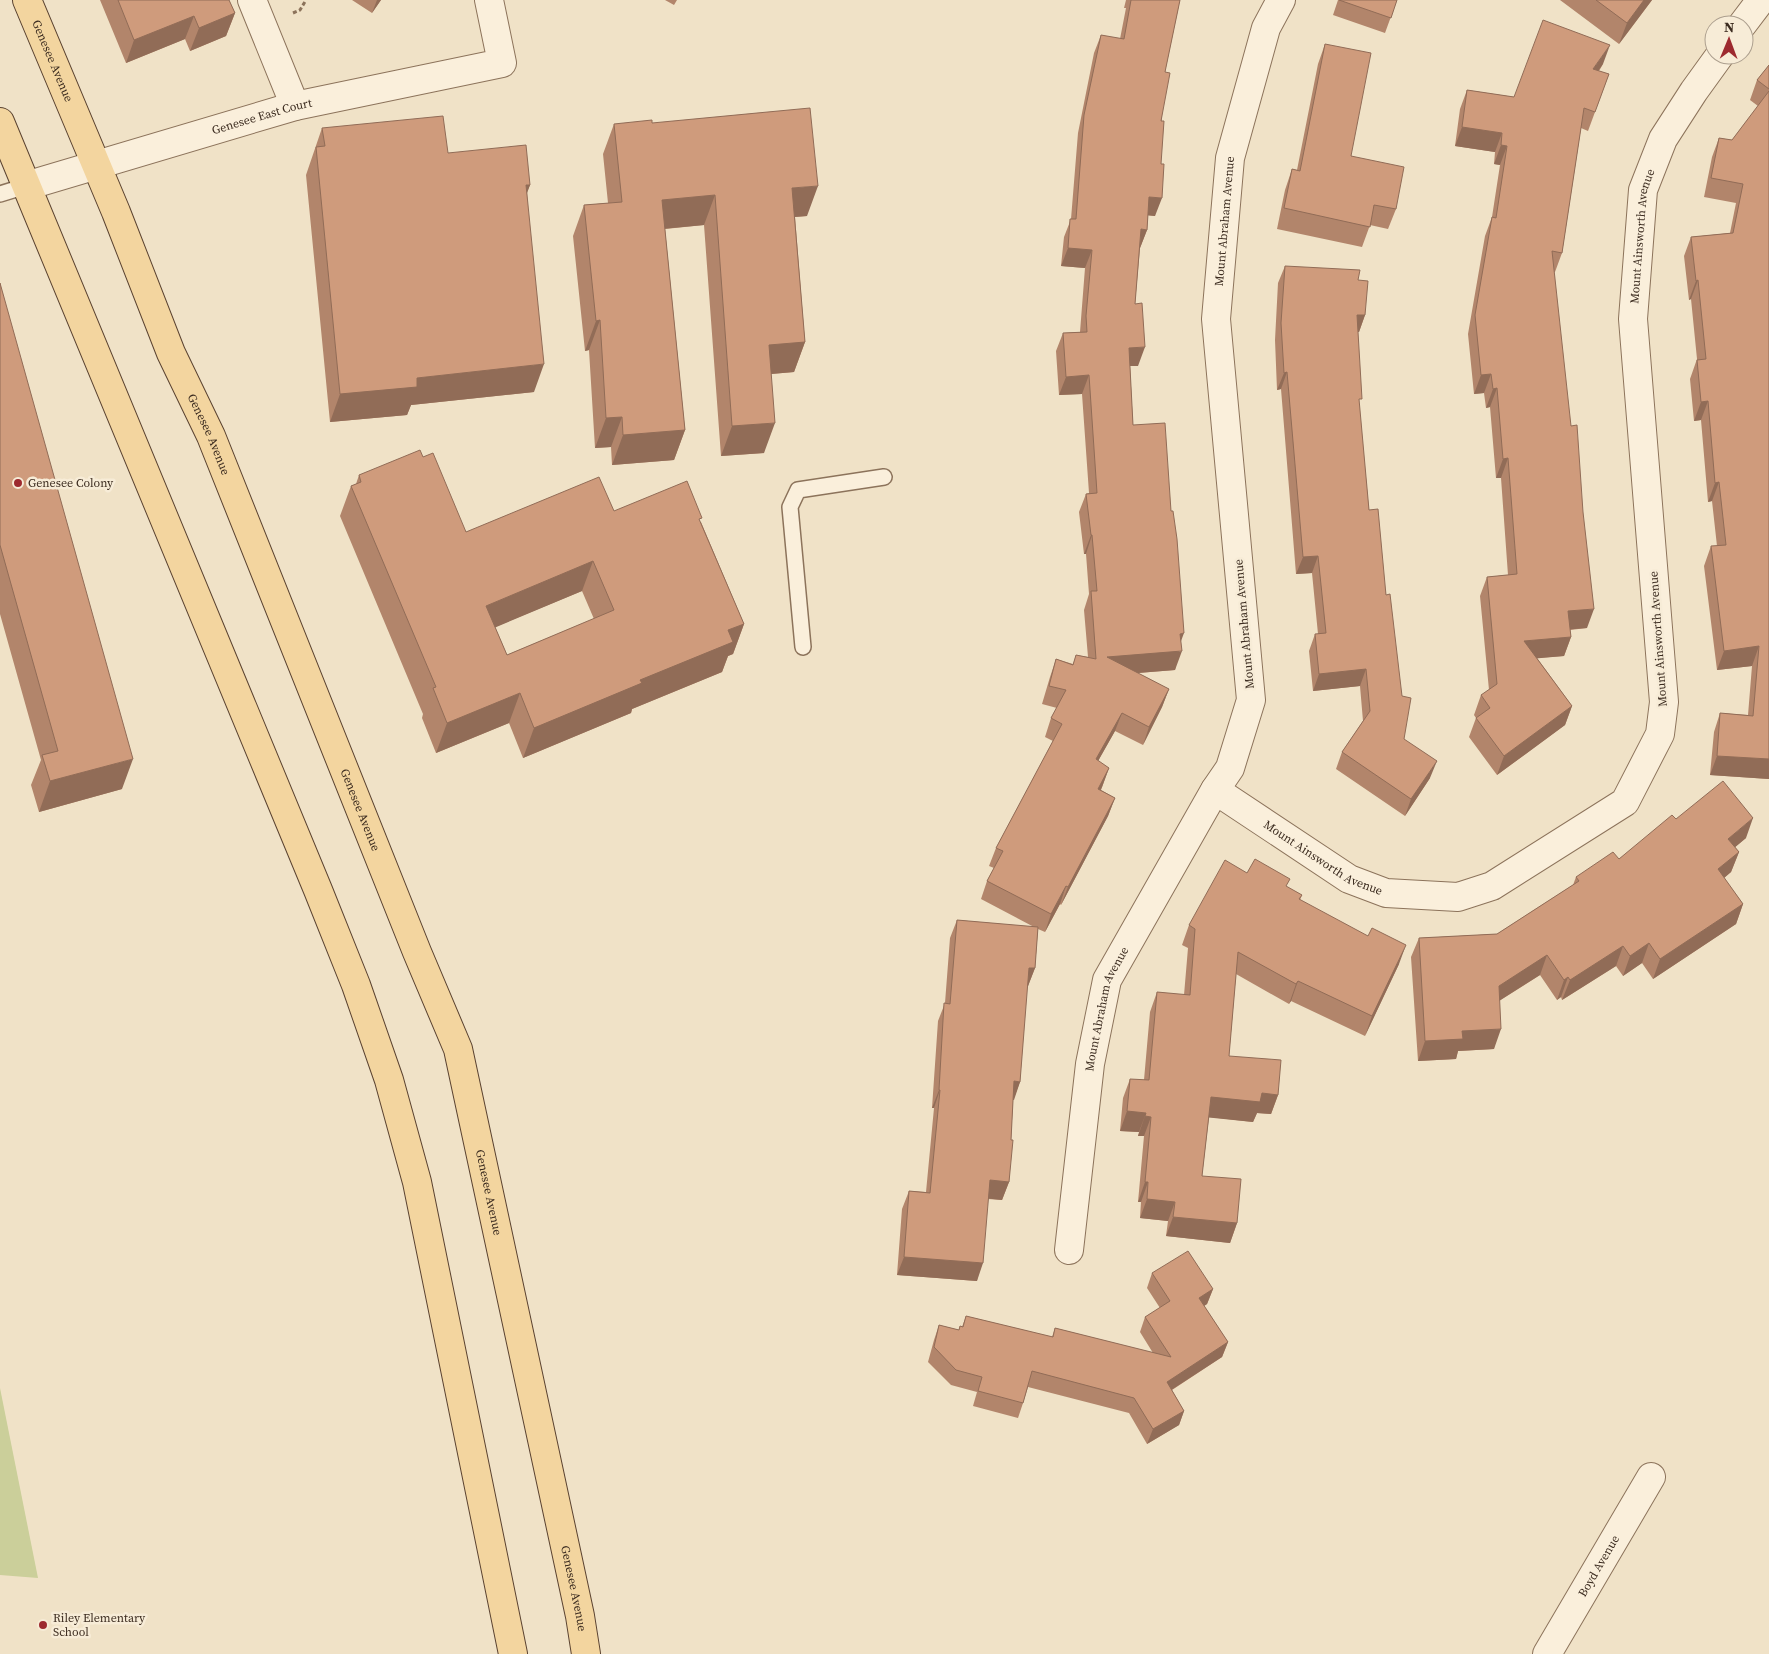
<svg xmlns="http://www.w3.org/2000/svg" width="1769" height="1654" font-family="'Source Serif 4',serif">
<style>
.green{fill:#cbcf9a}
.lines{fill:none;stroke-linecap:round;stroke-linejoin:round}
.service-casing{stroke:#8c735b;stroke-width:18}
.minor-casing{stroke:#8c735b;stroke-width:30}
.primary-casing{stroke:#5a4230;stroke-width:30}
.path{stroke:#8c735b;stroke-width:3;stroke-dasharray:4 2.5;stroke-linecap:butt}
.service{stroke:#faefdb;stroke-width:15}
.minor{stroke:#faefdb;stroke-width:28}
.primary{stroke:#f3d59f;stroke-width:28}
.wall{fill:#b2856b;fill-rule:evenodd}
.shaded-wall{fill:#916c57}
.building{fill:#cf9b7c;stroke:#916c57;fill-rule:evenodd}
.poi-dot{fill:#9d2a2f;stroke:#f7ecd7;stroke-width:2}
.labels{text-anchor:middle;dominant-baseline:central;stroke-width:5;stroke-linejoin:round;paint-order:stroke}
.street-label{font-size:12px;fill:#3c2c20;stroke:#f7ecd7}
.poi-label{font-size:12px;fill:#3c2c20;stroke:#f7ecd7;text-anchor:start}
</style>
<rect width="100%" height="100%" fill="#f0e2c7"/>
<path class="green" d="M0,1388L38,1578L0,1575Z"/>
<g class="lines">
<g class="service-casing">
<path id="service" d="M0,194L26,186
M803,647L790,507L798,490L884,477"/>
</g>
<g class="minor-casing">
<g id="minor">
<path d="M252,0L295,106"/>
<path d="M1742,25L1761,0"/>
<path id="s1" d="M26,186L295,106L502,63L489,0"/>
<path id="s2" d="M1215,790L1349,879L1386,893L1458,897L1492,886L1625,802L1660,734L1664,702L1633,319L1643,190L1663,139L1694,91L1720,55"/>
<path id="s3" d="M1069,1250L1090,1064L1107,980L1215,790L1230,768L1251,700L1216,319L1230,158L1266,28L1281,0"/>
<path id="s4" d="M1547,1654L1651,1477"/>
</g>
</g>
<g class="primary-casing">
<g id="primary">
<path id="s5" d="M27,0L116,212L171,353L211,436L417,952L458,1049L580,1616L586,1654"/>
<path d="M0,122L318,890L356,985L389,1080L417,1182L513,1654"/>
</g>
</g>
<path class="path" d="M293,13L300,10L306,0"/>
<use href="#service" class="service"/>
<use href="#minor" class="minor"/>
<use href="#primary" class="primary"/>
</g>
<path class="wall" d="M100,0H229L235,13L226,36L190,51L185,39L126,63Z
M352,0H381L372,13Z
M665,0H677L674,5Z
M1126,0H1180L1165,72L1155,216L1148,215L1147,230L1140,248L1135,304L1138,366H1130L1133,425L1171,511L1181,642L1175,670L1137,673L1169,689L1162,707L1143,745L1115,731L1098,761L1109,768L1101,790L1115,798L1108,816L1061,905L1060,904L1045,932L1038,929L1035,968L1028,986H1027L1020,1082L1013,1100L1009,1182L1002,1200L988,1199L977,1281L897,1275L902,1209L909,1191L926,1192L934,1108H932L938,1021L945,1003L950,938L957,920L1034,927L981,899L987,881L994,868L989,866L996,848L1053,741L1045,737L1051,718L1057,708L1042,704L1050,677L1056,659L1073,664L1076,655L1088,657L1084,610L1089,594L1086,554H1084L1079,512L1086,494L1089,493L1082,394L1059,395L1056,351L1063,333L1080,332L1085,268L1061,266L1064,237L1071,219L1078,133L1094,53L1101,35L1120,39L1126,8H1124Z
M1338,0H1397L1385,33L1333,15Z
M1560,0H1652L1619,44Z
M1325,44L1351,156L1396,209L1388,229L1370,225L1362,247L1277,229L1285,190L1292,169L1297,170L1318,64Z
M1603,64L1599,71L1609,74L1588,131L1581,128L1562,253L1555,272H1554L1587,628L1570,630L1571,637L1564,656L1537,658L1572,706L1565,725L1497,775L1469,737L1476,718L1474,715L1481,695L1489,690L1480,596L1487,577L1508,575L1501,478H1496L1490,407L1486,408L1484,393L1474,394L1468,334L1485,236L1492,217L1500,165L1494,164L1495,152L1455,146L1460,109L1467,90L1514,97Z
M1769,65V779L1710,775L1714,732L1720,713L1748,715L1752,666L1717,670L1704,566L1711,546H1717L1712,501L1708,502L1701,420L1694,421L1690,379L1697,359L1691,299L1689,300L1684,256L1691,237L1730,233L1736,203L1704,197L1712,157L1719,138L1732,140L1758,106L1750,100L1757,80Z
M652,123L807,216L795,217L805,342L794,372L771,374L764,453L721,456L704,225L665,229L685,430L674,460L612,465L611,447L595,448L589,350L585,351L573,236L584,205L608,203L603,154L614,124Z
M322,128L448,153L530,185L527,192L534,392L411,405L407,415L330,422L306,175Z
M1285,266L1358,280L1365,315L1359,332H1358L1359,404L1369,510L1386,595L1404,739L1430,778L1405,816L1336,769L1342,752L1363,721L1360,686L1313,691L1309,651L1315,634H1318L1312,573L1296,574L1281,389L1277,390L1275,340L1278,283Z
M0,283L122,789L39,812L31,785L41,760L0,614Z
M423,457L466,532L614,511L701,522L744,624L733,654L728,656L722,672L632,709L631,713L523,758L509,723L436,753L422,718L423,714L340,516L351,486L356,484L359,475ZM582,591L594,619L507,655L495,627Z
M1676,819L1746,838L1735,847L1739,852L1731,872L1724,878L1743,904L1736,924L1653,979L1642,963L1623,976L1616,966L1562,1000L1561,997L1557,1000L1540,975L1499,1001L1494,1049L1458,1051L1456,1059L1418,1061L1411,957L1419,938L1497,934L1573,885L1576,877L1619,859Z
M1247,873L1287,887L1302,895L1300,900L1399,964L1365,1036L1291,1001L1289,1004L1236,974L1229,1056L1278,1095L1271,1114L1257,1113L1253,1122L1209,1117L1202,1176L1237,1223L1230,1243L1166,1236L1168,1221L1140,1218L1141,1202H1138L1144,1136H1138L1139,1132L1120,1131L1123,1098L1130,1079L1144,1080L1150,1012L1157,992L1184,995L1188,948L1182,945L1189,925Z
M1152,1273L1213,1289L1207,1304L1204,1306L1228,1342L1222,1357L1172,1390L1184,1411L1179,1425L1147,1444L1129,1413L1028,1387L1023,1403L1018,1418L973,1406L977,1392L951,1385L928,1362L934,1340L939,1325L959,1330L960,1326L962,1327L966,1316L1052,1337L1055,1328L1153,1353L1140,1332L1145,1317L1160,1308L1147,1288Z"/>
<path class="shaded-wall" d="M377,0H381L372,13Z
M1644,0H1652L1619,44L1627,23Z
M235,13L226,36L190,51L199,28Z
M194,16L185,39L126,63L134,40Z
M1610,45L1603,64L1586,88L1593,69Z
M1462,127L1502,133L1495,152L1455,146Z
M1501,145L1507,146L1500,165L1494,164Z
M526,185H530L520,212Z
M818,186L807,216L781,218L792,188Z
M715,195L704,225L651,230L662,200Z
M1149,197L1162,198L1155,216L1143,215Z
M1141,229L1147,230L1140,248Z
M1068,248L1092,250L1085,268L1061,266Z
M1698,280L1691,299L1689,300L1696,281Z
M1357,315H1365L1359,332H1351Z
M600,320L589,350L585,351L596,321Z
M805,342L794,372L758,375L769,345Z
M1145,347L1138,366H1122L1129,348Z
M544,364L534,392L411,405L407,415L330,422L340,394L417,378Z
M1287,372L1281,389L1277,390L1284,373Z
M1491,374L1484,393L1474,394L1481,375Z
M1089,375L1082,394L1059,395L1066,377Z
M1497,388L1490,407L1486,408L1493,389Z
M1708,401L1701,420L1694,421L1701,402Z
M622,417L611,447L595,448L606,418Z
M775,423L764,453L721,456L732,426Z
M685,430L674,460L612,465L623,435Z
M1508,458L1501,478H1496L1503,459Z
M1719,482L1712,501L1708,502L1715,483Z
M1091,535H1092L1086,554H1084Z
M1318,556L1312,573L1296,574L1303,557Z
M593,561L582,591L475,636L486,606Z
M1594,609L1587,628L1562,630L1568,611Z
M744,624L733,654L728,656L722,672L632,709L631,713L523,758L534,728L728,630Z
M1184,633L1177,652L1182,651L1175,670L1101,676L1107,657L1180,634Z
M1571,637L1564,656L1517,660L1524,641Z
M1759,646L1752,666L1717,670L1724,651Z
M1366,669L1360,686L1313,691L1319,674Z
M1169,689L1162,707L1143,745L1149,727Z
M520,693L509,723L436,753L447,723Z
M1572,706L1565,725L1497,775L1504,756Z
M1122,713L1115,731L1089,777L1096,759Z
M1717,756L1769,759V779L1710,775Z
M133,759L122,789L39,812L50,781Z
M1437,761L1430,778L1405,816L1411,799Z
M1109,768L1102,787L1092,807L1098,789Z
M1115,798L1108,816L1061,905L1068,887Z
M1753,818L1746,838L1721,859L1728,839Z
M1739,852L1731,872L1711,889L1718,869Z
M1066,886L1060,904L1045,932L1051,914Z
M1743,904L1736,924L1653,979L1660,959Z
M1649,943L1642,963L1623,976L1630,956Z
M1406,945L1399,964L1365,1036L1372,1016Z
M1623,946L1616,966L1562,1000L1570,980Z
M1547,955L1540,975L1491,1006L1499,986Z
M1029,968H1035L1028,986H1022Z
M1568,977L1561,997L1557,1000L1564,980Z
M1298,981L1291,1001L1289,1004L1296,984Z
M1501,1029L1494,1049L1458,1051L1456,1059L1418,1061L1425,1041L1462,1031Z
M1014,1081L1020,1082L1014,1100L1008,1099Z
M939,1090H940L934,1108H932Z
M1262,1093L1278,1095L1271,1114L1257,1113L1253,1122L1204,1117L1211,1097Z
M1127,1111L1146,1113L1139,1132L1120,1131Z
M1145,1116L1151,1117L1144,1136H1138Z
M990,1180L1009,1182L1002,1200L983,1198Z
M1145,1182H1148L1141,1202H1138Z
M1147,1199L1175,1202L1168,1221L1140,1218Z
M1173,1217L1237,1223L1230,1243L1166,1236Z
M904,1257L983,1263L977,1281L897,1275Z
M1213,1289L1207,1304L1193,1313L1199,1298Z
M1228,1342L1222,1357L1162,1396L1167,1382Z
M1184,1411L1179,1425L1147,1444L1153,1429Z"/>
<path class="building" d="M118,0H229L235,13L199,28L194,16L134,40Z
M1131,0H1180L1165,72L1170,73L1161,121H1164L1161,164H1164L1162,198L1149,197L1147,230L1141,229L1135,304L1142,303L1145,347L1129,348L1133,425L1165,423L1171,511H1173L1177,539L1184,633L1180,634L1182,651L1107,657L1169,689L1149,727L1122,713L1096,759L1109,768L1098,789L1115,798L1068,887L1066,886L1051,914L987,881L1003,851L996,848L1062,724L1051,718L1066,690L1049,686L1056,659L1073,665L1076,655L1096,659L1091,591H1097L1092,535H1091L1086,494L1097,493L1089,375L1066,377L1063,333L1087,332L1086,316L1092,250L1068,248L1070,219H1076L1084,115L1101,35L1124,39Z
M1339,0H1397L1391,18Z
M1596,0H1644L1627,23Z
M1543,20L1610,45L1593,69L1609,74L1595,112L1584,108L1562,253L1552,251L1571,426L1577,425L1583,512L1594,609L1568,611L1571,637L1524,641L1572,706L1504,756L1476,718L1490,708L1481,695L1497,684L1487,577L1517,574L1508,458L1503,459L1497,388L1493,389L1491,374L1481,375L1475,315L1492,217L1496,218L1507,146L1501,145L1502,133L1462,127L1467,90L1514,97Z
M1325,44L1371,53L1351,156L1404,167L1396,209L1374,205L1370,227L1284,208L1292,169L1300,171Z
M1769,65V89L1757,80Z
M1769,91V759L1717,756L1720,713L1753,716L1759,646L1724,651L1711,546L1726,545L1719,482L1715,483L1708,401L1701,402L1697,360L1706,359L1698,280L1696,281L1691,237L1733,233L1743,184L1711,178L1719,138L1732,140Z
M810,108L818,186L792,188L805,342L769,345L775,423L732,426L715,195L662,200L685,430L623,435L622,417L606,418L600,320L596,321L584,205L622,202L614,124L652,120V123Z
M443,116L448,153L526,145L530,185H526L544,364L417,378V387L340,394L316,147L325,146L322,128Z
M1285,266L1360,270L1358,280L1368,281L1365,315H1357L1362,399H1359L1369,510L1378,509L1386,595L1390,594L1402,696L1411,698L1404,739L1437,761L1411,799L1342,752L1370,711L1366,669L1319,674L1315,634L1326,633L1318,556L1303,557L1287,372L1284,373L1281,323Z
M0,283L133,759L50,781L42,755L58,751L0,545Z
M420,450L423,457L433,453L466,532L599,477L614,511L687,481L702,518L699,519L744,624L728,630L733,642L640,680L642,683L534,728L520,693L447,723L433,688L436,687L351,486L361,482L359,475ZM593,561L614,610L507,655L486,606Z
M1723,781L1753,818L1728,839L1739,852L1718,869L1743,904L1660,959L1649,943L1630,956L1623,946L1570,980L1568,977L1564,980L1547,955L1499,986L1501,1029L1462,1031L1463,1039L1425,1041L1419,938L1497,934L1579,881L1576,877L1613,852L1619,859L1672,815L1676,819Z
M1255,859L1290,879L1286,886L1302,895L1299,899L1368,936L1372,928L1406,945L1372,1016L1298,981L1296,984L1238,952L1229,1056L1281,1060L1278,1095L1262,1093L1260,1102L1211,1097L1202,1176L1241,1179L1237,1223L1173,1217L1175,1202L1147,1199L1148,1182H1145L1151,1117L1145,1116L1146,1113L1127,1111L1130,1079L1149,1080L1157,992L1190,995L1195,929L1189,925L1225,860L1247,873Z
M957,920L1038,927L1035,968H1029L1020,1082L1014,1081L1011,1140H1013L1009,1182L990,1180L983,1263L904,1257L909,1191L930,1193L940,1090H939L944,1003L950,1004Z
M1188,1251L1213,1289L1199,1298L1228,1342L1167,1382L1184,1411L1153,1429L1134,1398L1032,1371L1023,1403L978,1391L982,1377L956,1370L934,1347L939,1325L959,1330L960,1326L963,1327L966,1316L1053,1337L1055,1328L1171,1357L1145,1317L1170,1301L1152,1273Z"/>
<g class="poi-dot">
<circle cx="18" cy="483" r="5"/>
<circle cx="43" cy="1625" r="5"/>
</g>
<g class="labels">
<g class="street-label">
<text stroke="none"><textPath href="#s5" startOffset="66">Genesee Avenue</textPath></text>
<text stroke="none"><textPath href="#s1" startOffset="246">Genesee East Court</textPath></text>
<text stroke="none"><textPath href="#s3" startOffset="1070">Mount Abraham Avenue</textPath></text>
<text stroke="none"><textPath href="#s2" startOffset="1042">Mount Ainsworth Avenue</textPath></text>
<text stroke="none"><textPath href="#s5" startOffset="471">Genesee Avenue</textPath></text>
<text transform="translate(1244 624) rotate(-95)">Mount Abraham Avenue</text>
<text transform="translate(1658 639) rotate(-94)">Mount Ainsworth Avenue</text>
<text stroke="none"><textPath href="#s5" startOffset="876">Genesee Avenue</textPath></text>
<text stroke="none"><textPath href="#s2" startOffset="128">Mount Ainsworth Avenue</textPath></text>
<text stroke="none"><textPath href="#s3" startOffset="245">Mount Abraham Avenue</textPath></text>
<text stroke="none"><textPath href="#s5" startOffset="1281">Genesee Avenue</textPath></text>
<text stroke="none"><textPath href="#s4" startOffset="102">Boyd Avenue</textPath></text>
<text stroke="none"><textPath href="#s5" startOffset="1686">Genesee Avenue</textPath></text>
</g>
<g class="poi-label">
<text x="28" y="483">Genesee Colony</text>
<text x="53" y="1618">Riley Elementary<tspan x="53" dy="14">School</tspan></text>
</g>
</g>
<g transform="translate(1729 40) rotate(1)"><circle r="24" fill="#f7ecd7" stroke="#ac9f8e"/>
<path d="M0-4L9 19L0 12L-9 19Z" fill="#9d2a2f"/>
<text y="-8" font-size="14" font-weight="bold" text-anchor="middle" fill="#3c2c20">N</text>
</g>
</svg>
